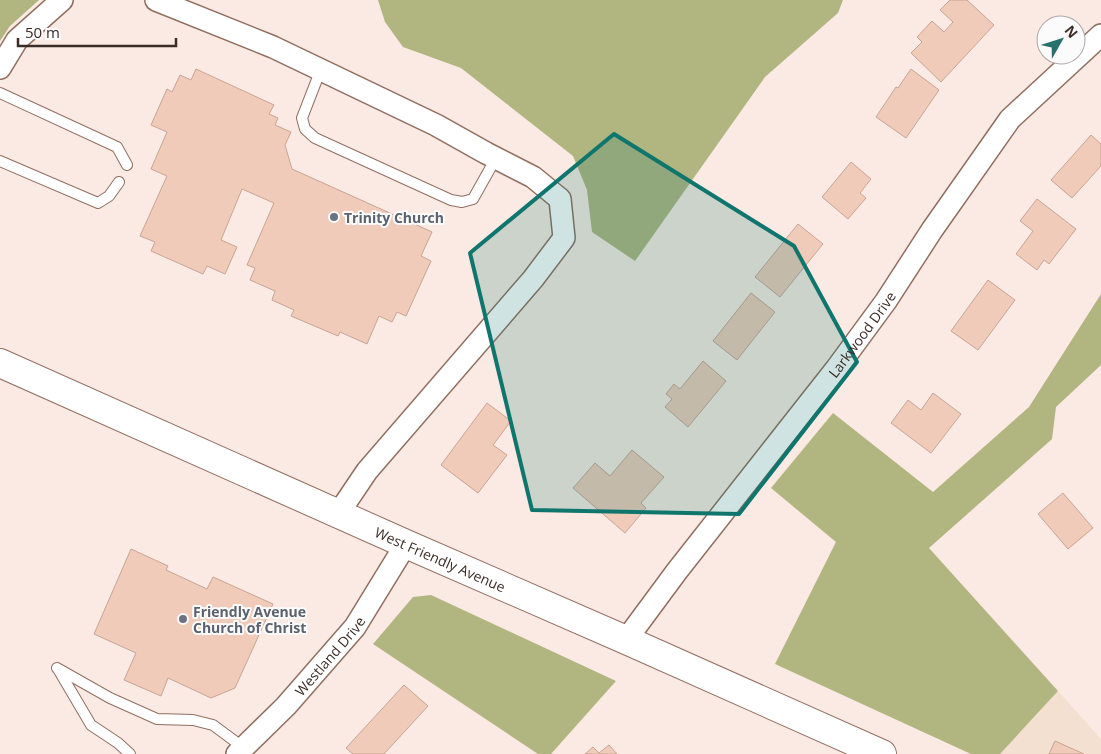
<svg xmlns="http://www.w3.org/2000/svg" width="1101" height="754" font-family="'Open Sans',sans-serif">
<style>
.commercial{fill:#f4e0d0}
.forest{fill:#b1b580}
.building{fill:#f0cbb9;stroke:#c8a493}
.lines{fill:none;stroke-linecap:round;stroke-linejoin:round}
.service-casing{stroke:#916f60;stroke-width:12}
.minor-casing{stroke:#916f60;stroke-width:24}
.secondary-casing{stroke:#916f60;stroke-width:30}
.service{stroke:#fff;stroke-width:10}
.minor{stroke:#fff;stroke-width:21}
.secondary{stroke:#fff;stroke-width:28}
.marked{fill:#0f766e;fill-opacity:0.2;stroke:#0f766e;stroke-width:4;stroke-linejoin:round}
.worship-dot{fill:#6b7280;stroke:#fbfbfb;stroke-width:2}
.labels{text-anchor:middle;dominant-baseline:central;stroke-width:4;stroke-linejoin:round;paint-order:stroke}
.worship-label{font-size:14px;font-weight:bold;fill:#5b616d;stroke:#fbfbfb;text-anchor:start}
.street-label{font-size:14px;fill:#3b2c26;stroke:#fbfbfb}
</style>
<rect width="100%" height="100%" fill="#faeae3"/>
<path class="commercial" d="M1058,691L1101,739V754H1000Z"/>
<path class="forest" d="M0,0H39L10,26L0,41Z
M378,0H843L838,13L765,77L635,261L592,232L587,190L573,156L461,68L403,47L385,22Z
M1101,294V365L1056,407L1052,439L929,548L1058,691L1000,754H971L775,664L836,542L771,488L833,413L933,492L1029,407Z
M431,595L616,681L551,754H538L373,644L413,597Z"/>
<path class="building" d="M950,0H967L994,25L941,82L911,53L922,42L917,37L932,21L944,32L953,22L940,10Z
M196,69L274,105L269,114L278,118L275,125L291,132L285,145L292,169L432,232L421,256L431,261L406,316L397,312L392,322L379,316L367,344L340,332L338,336L291,316L294,310L272,300L275,291L250,280L255,268L247,265L274,203L242,189L221,240L237,247L225,274L207,266L203,274L151,251L155,242L140,236L167,176L151,169L167,132L151,125L167,89L172,92L180,75L191,80Z
M911,69L939,90L906,138L876,117L896,87L898,88Z
M1091,135L1101,144V166L1072,198L1051,180Z
M851,162L871,179L860,193L866,198L848,219L822,197Z
M1037,199L1076,229L1049,264L1044,260L1037,270L1016,254L1033,231L1020,221Z
M798,224L823,244L780,297L755,277Z
M988,280L1015,300L978,350L951,331Z
M751,293L775,312L737,360L713,341Z
M703,361L726,381L688,427L665,407L672,399L666,394L674,384L680,389Z
M933,393L961,414L931,453L891,423L908,400L921,410Z
M487,403L511,421L493,445L507,455L478,493L441,465Z
M632,450L664,477L641,503L646,508L625,533L573,488L595,463L610,476Z
M1063,493L1093,528L1068,549L1038,514Z
M131,549L168,566L166,570L207,589L213,577L273,604L235,688L211,698L168,678L161,696L124,680L136,653L94,634Z
M404,685L428,706L384,754H353L346,748Z
M1055,741L1084,754H1049Z
M609,745L617,754H585L593,747L599,753Z"/>
<g class="lines">
<g class="service-casing">
<path id="service" d="M321,69L302,118L305,129L315,138L451,200L462,202L473,199L496,158
M0,93L117,147L127,165
M0,161L98,203L109,196L119,182
M57,668L110,698L157,719L193,720L213,725L244,748
M58,669L91,725L118,743L130,754"/>
</g>
<g class="minor-casing">
<g id="minor">
<path d="M156,0L273,47L436,125L486,153L533,177L560,199L564,238L533,279L367,471L338,514"/>
<path d="M0,68L17,40L62,0"/>
<path id="s1" d="M626,640L677,571L836,369L886,301L932,230L1010,119L1101,35"/>
<path id="s2" d="M237,754L286,706L355,627L406,544"/>
</g>
</g>
<g class="secondary-casing">
<g id="secondary">
<path id="s3" d="M0,363L406,544L626,640L882,754"/>
</g>
</g>
<use href="#service" class="service"/>
<use href="#minor" class="minor"/>
<use href="#secondary" class="secondary"/>
</g>
<path class="marked" d="M614,134L794,246L857,362L739,514L532,510L470,253Z"/>
<g class="worship-dot">
<circle cx="334" cy="217" r="5"/>
<circle cx="183" cy="619" r="5"/>
</g>
<g class="labels">
<g class="worship-label">
<text x="344" y="217">Trinity Church</text>
<text x="193" y="611">Friendly Avenue<tspan x="193" dy="16">Church of Christ</tspan></text>
</g>
<g class="street-label">
<text stroke="none"><textPath href="#s1" startOffset="386">Larkwood Drive</textPath></text>
<text stroke="none"><textPath href="#s3" startOffset="482">West Friendly Avenue</textPath></text>
<text stroke="none"><textPath href="#s2" startOffset="135">Westland Drive</textPath></text>
</g>
</g>
<g transform="translate(1061 40) rotate(51)"><circle r="24" fill="#fbfbfb" stroke="#aea8a6"/>
<path d="M0-4L9 19L0 12L-9 19Z" fill="#28726c"/>
<text y="-8" font-size="14" font-weight="bold" text-anchor="middle" fill="#3b2c26">N</text>
</g>
<path d="M18 38v8h158v-8" fill="none" stroke="#3b2c26" stroke-width="2.5"/>
<text x="25" y="38" font-size="15" fill="#3b2c26" stroke="#fbfbfb" stroke-width="4" paint-order="stroke">50 m</text>
</svg>
